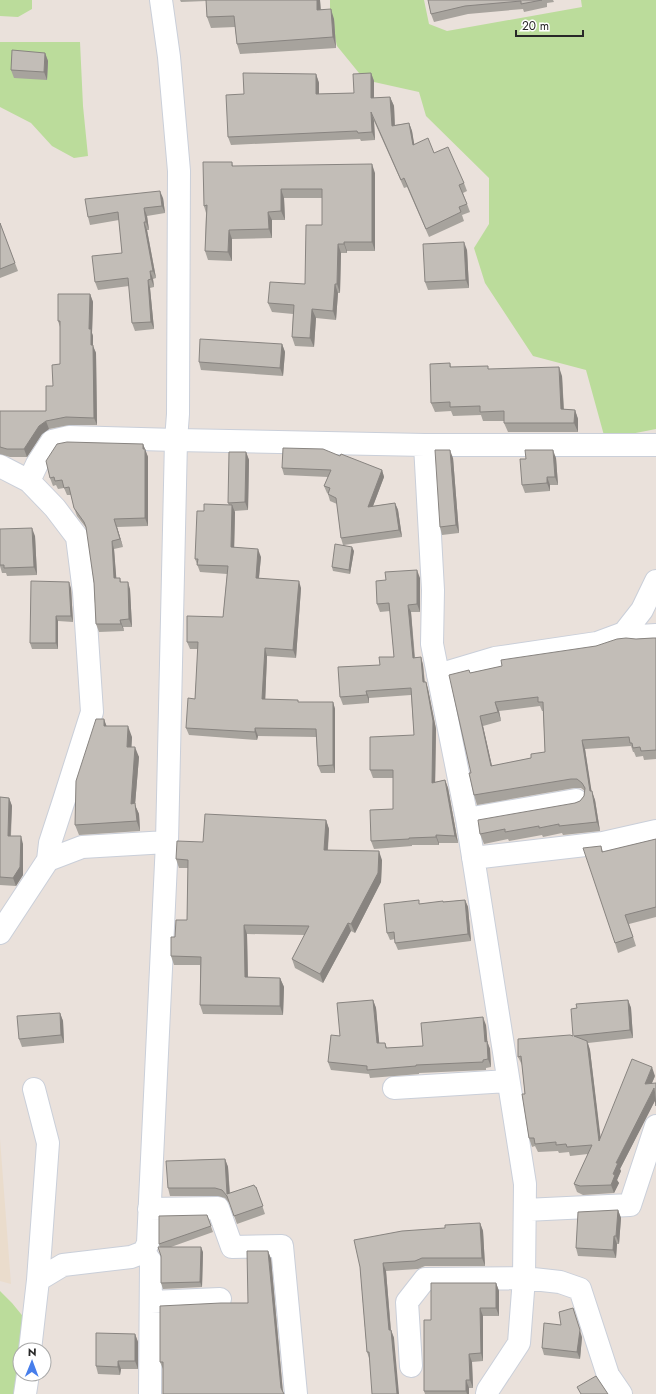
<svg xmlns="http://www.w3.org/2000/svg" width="656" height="1394" font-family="Jost,sans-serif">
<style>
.education{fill:#eadccc}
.green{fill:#bbdc9b}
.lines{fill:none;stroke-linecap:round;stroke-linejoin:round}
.minor-casing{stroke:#cacfd9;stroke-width:24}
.minor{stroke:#fff;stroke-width:22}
.wall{fill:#a7a39d;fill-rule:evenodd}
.shaded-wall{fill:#888480}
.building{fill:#c2bdb7;stroke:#888480;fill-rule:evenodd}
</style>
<rect width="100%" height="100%" fill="#eae1db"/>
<path class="education" d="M0,1139L11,1284L0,1281Z"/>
<path class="green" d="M0,0H32V9L18,17L0,16Z
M330,0H424L429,24L447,31L582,7L581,0H656V429L605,439L586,370L533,356L485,283L474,248L489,224V178L426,116L419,92L374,82L359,73L337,46L330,16Z
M0,42H80L83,106L88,156L74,158L52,146L31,123L0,107Z
M0,1291L12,1303L30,1325L20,1350V1374L17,1394H0Z"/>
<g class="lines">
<g class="minor-casing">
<path id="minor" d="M425,445L433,590L432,644L467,819L525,1184L524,1278L519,1343L488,1390L487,1394
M0,466L29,481L37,464L52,441L69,437L176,440L425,445H656
M29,481L55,508L77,537L84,592L92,712L64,800L50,843L48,860
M624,633L639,636L656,635
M438,675L495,658L597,643L624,633L642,610L656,581
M467,819L576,800
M473,858L603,843L656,831
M0,933L48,860L82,847L167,842
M394,1088L508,1081
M34,1089L48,1143L38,1280
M149,1209L218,1208L232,1247L282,1246L296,1394
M525,1210L630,1205L656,1126
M144,1252L151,1262L150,1394
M151,1302L220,1299
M30,1350L38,1280L63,1265L131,1257L144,1252L148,1243L167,842L176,440L178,414L179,171L169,57L161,0
M411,1366L407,1302L425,1279L524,1278L560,1282L580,1289L608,1375L621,1394
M25,1394L28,1374"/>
</g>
<use href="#minor" class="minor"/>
</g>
<path class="wall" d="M180,0H320L321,9L334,19L336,48L240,54L237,44L235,27L211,28L207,17L206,1L181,2Z
M428,0H553L554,2L547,3V7L524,12L523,9L468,14L434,22L431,14Z
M45,53L48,61L47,80L14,78L11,70Z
M371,73L374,81V98L390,97L394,106L395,125L409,123L412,131L414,145L434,153L464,183L467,191L463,193L470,212L462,215L464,221L429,237L407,187L404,188L374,121L375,140L361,141L360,139L231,145L228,137L244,94L316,74L319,83V94L354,93Z
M232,162L233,166L375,173V251H347V253H341L340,293H338L336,320L316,318L314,347L295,346L292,337L293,314L272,312L268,303L305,284L322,225V198H284L285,220H272V238L232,239V261L208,260L205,251L206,213L204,206Z
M163,198L165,213L147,216L149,230H147L156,278L153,279L154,287L150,288L154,329L135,331L132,323L129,286L98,290L95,282L122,253L119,220L90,225L88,217Z
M0,223L18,271L0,278Z
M467,250L469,288L428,290L425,282Z
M90,294L93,302L92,333L93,336V346L96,353L97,425H69L49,429L42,434L27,457H10L0,454V411H46L53,386L60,364V327L58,321Z
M282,344L285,352L283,376L201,370L199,362Z
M450,363L451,367L489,369L562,376L564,409L575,410L578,419V432H508L504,423V421H483L481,415L453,416L451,411L435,412L431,403Z
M143,444L148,457V526L117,527L123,547L114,549L116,578H120L121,582L130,589L132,627H123L124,631L99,632L96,624L94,583L87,529L77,516L74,508L71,495H67L64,488L58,489L56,485L53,486L50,478Z
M246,452L249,460L248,510L234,511L235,512L234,547L261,557L259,578L301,588L296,658L267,656L265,699L299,702H333L335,709V773H321L318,766L316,737L258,736L257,740L189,735L186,728L195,699L198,649H190L187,642L223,617L227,574L200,572L195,559L204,511L229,505L228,503Z
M340,456L382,470L384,477L373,506L395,503L398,510L402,537L344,545L354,551L350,574L333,571L332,567L343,545L341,538L337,504L330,501L328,494V493H327L324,486L328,477L284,475L282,468Z
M453,458L459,533L442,535L440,527Z
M556,458L558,485H550V491L525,493L522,485Z
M0,529L35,536L37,575L7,576L6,573H2L0,566Z
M420,578V612H411L415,657H421L423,665L425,682L428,689L436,729L435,782L445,780L448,788L458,843H439V845H412V846L374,849L371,841L393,809V778H373L370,770L414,735L411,695L369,698V703L343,705L340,697L380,665L394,657L390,611L380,612L377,604Z
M71,588L73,622L58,621V649H32L30,643Z
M653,638H656V759L644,760L643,756L636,757L634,752H633L631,746L585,749L591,791L595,800L600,831L563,835L562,833L543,837L542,835L509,841L508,839L484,844L480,834L575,803L580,801L584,796L585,791L581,788H574L477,805L474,795L471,773L470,673L596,646L636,639ZM540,706L542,711H543L545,752L531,758L492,766L483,726L501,721L499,711Z
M104,719L106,726L132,737L131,747L139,757L135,805L139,814L140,831L79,835L75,825Z
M0,797L9,798L12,806L11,836L23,844V875L16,886L0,885Z
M326,820L329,829L328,850L382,860L381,882L355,933L351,931L323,983L295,968L292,959L305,935L247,934L248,977L280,978L284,987L283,1015L203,1014L200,1005V965H174L171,956L175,937L187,920L188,868H179L176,859L203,842Z
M656,839V917L629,924L636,946L618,953L615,943L601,846L603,852Z
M465,900L468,907L471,941L398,950L395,943V939L390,940L387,933L420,904Z
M373,1000L376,1008L379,1043H385L387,1048L423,1046L486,1025L487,1041L490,1049L491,1067L486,1068V1070L419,1073V1074L370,1078L369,1074L331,1070L328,1062L340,1036Z
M628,1000L631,1008L633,1038L588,1043L590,1050L600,1137L655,1076L652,1083L655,1100L620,1169L621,1171L617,1180L619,1183L614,1193L583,1195L577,1192L574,1184L588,1154L570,1156L569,1152L559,1153L558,1151L538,1152L535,1146L532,1147L529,1138L522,1065L518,1057L573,1036Z
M60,1013L63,1021L64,1043L22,1047L19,1039Z
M225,1159L228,1167L230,1193L256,1187L265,1214L237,1224L230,1204L225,1198L218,1196H170L168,1188L195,1160Z
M618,1210L621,1218L619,1244H617L616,1258L578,1256L576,1248Z
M207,1215L213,1232L171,1247L203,1252L202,1287L163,1289L161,1283V1256L159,1244Z
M480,1223L483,1231L485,1266H425L418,1269L386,1271L391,1330L394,1338L369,1358L367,1352L360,1267L445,1228Z
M268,1251L271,1259L283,1392L163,1369L160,1362L248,1303Z
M496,1283L499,1291V1316H483V1361L472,1362L473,1388H469V1394H425L424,1391L431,1320Z
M135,1334L138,1342V1369H121L120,1375L98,1374L96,1366Z
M582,1337L580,1359L544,1355L542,1348Z"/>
<path class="shaded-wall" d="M317,0H320L321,20L317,10Z
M331,9L334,19L336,48L333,37Z
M45,53L48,61L47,80L44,72Z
M371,73L374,81V107L371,98Z
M316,74L319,83V102L316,94Z
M390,97L394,106L395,134L392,126Z
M371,112L374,121L375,140L372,132Z
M409,123L412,131L416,154L413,145Z
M372,164L375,173V251L372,242Z
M281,189L284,198L285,220L281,211Z
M160,191L163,198L165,213L162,206Z
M144,208L147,216L149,230L146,222Z
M268,212L272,220V238L269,229Z
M144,222L147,230L156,278L153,271Z
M229,230L232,239V261L228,252Z
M344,242L347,251V253L344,244Z
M464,242L467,250L469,288L466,280Z
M338,244L341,253L340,293L337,284Z
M150,271L153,279L154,287L151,279Z
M148,280L150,288L154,329L151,322Z
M335,284L338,293L336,320L333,311Z
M90,294L93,302L92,333L93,336V346L96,353L97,425L94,418L89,329Z
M312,309L316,318L314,347L310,338Z
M282,344L285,352L283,376L280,368Z
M559,367L562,376L564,418L561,409Z
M575,410L578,419V432L574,423Z
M46,421L49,429L42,434L27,457L24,449L39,426Z
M143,444L148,457V526L145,518Z
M450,450L453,458L459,533L456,525Z
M553,450L556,458L558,485L555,477Z
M246,452L249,460L248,510L245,502Z
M382,470L384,477L370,514L368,507Z
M547,477L550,485V491L547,483Z
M395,503L398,510L402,537L399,530Z
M232,505L235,512L234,555L231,547Z
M114,519L117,527L123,547L120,539Z
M32,528L35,536L37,575L34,567Z
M112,541L114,549L117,586L114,578Z
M352,547L354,551L350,574L349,570Z
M258,549L261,557L258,586L256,578Z
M417,570L420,578V612L417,604Z
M299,581L301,588L296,658L293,650Z
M69,582L71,588L73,622L71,616Z
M128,582L130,589L132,627L129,619Z
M408,605L411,612L415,665L413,658Z
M56,616L58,621V649L56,643Z
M120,620L123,627L124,631L121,624Z
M265,648L267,656L265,706L262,699Z
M421,657L423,665L425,690L423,682Z
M426,682L428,689L436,729L435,791L432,783Z
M366,691L369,698V703Z
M333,702L335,709V773L333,765Z
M495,702L499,711L501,721L498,712Z
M480,716L483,726L494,775L491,766Z
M104,719L108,730L104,726Z
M128,726L132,737L131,757L127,747Z
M255,728L258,736L257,740L255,732Z
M582,740L585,749L593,800L590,791Z
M135,747L139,757L135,805L139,814L140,831L131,804Z
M445,780L448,788L458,843L455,836Z
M592,791L595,800L600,831L597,822Z
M9,798L12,806L10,844L8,836Z
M326,820L329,829L327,858L324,850Z
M436,835L439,843V845L436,837Z
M21,836L23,844V875L16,886L13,878Z
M379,851L382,860L381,882L355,933L351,924Z
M465,900L468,907L471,941L468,934Z
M348,923L351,931L323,983L320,974Z
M244,925L247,934L248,986L245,977Z
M280,978L284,987L283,1015L280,1006Z
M373,1000L376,1008L380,1051L377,1043Z
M628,1000L631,1008L633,1038L630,1030Z
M60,1013L63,1021L64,1043L61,1035Z
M483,1017L486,1025L488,1048L487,1041L490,1049L491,1067L488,1059L485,1042Z
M587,1041L590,1050L602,1149L599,1141Z
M652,1067L655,1076L648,1092L645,1084Z
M654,1088L656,1099L620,1169L621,1171L617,1180L619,1183L614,1193L611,1185L616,1163Z
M225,1159L228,1167L230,1202L227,1194Z
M618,1210L621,1218L619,1244L616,1236Z
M480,1223L483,1231L485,1266L482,1258Z
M614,1236L617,1244L616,1258L613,1250Z
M201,1247L203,1252L202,1287L200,1282Z
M268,1251L271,1259L283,1394L281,1388Z
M383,1263L386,1271L391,1333V1330L394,1338L399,1394H397L389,1330Z
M496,1283L499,1291V1316L496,1308Z
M480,1308L483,1316V1361L481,1353Z
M573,1308L582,1337L580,1359L577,1352Z
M135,1334L138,1342V1369L135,1361Z
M469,1354L472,1362L473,1388L470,1380Z
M118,1361L121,1369L120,1375L118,1367Z
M466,1380L469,1388V1394H467L466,1391Z"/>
<path class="building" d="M206,0H317V10L331,9L333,37L237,44L234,16L207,17Z
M428,0H542L521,4V1L465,6L431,14Z
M12,50L45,53L44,72L11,70Z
M243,73L316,74V94L354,93L353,74L371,73V98L390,97L392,126L409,123L413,145L428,138L434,153L448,147L464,183L459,185L467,204L459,207L461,212L426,229L404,178L401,180L371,112L372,132L358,133L357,131L228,137L226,95L244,94Z
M203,162H232V166L372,164V242H344V244H338L337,284H335L333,311L312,309L310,338L292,337L294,305L268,303L270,282L305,284L306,225H322V189H281V211L268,212L269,229L229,230L228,252L205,251L207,205L204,206Z
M160,191L162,206L144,208L146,222H144L153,271H150L151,279L148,280L151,322L132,323L128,278L95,282L92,256L122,253L118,212L88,217L85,199Z
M0,223L15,263L0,269Z
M464,242L466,280L425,282L423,244Z
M58,294H90L89,329H91V345H93L94,418L66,417L46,421L39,426L24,449H7L0,447V411H46V386H53L52,365L60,364V321H58Z
M200,339L282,344L280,368L199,362Z
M450,363V367L488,366V369L559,367L561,409L575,410L574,423H504V411L480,412V406L450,407V402L431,403L430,364Z
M67,442L143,444V449H145V518L114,519L120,539L112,541L114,578H120V582H128L129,619L120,620L121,624H96L94,583L86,527L84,522L74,508L69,487L64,488L62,480L55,481L54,477L50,478L46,461L57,444Z
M283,448L323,449L340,456L341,454L382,470L368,507L395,503L399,530L341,538L336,498L328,494L330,488L324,486L331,470L282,468Z
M435,450H450L456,525L440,527Z
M525,450H553L555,477H547V483L522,485L520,459H526Z
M229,452H246L245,502L228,503Z
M204,504L232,505L231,547L258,549L256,578L299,581L293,650L265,648L262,699L298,700V702H333V765L318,766L316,729L255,728V732L186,728L188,698L195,699L198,642H187V616L223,617L228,566L197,565L198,559H195L197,511H204Z
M32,528L34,567L4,568V565H0V529Z
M335,544L352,547L349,570L332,567Z
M417,570V604L408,605L413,658L421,657L423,682H426L433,721L432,783L445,780L455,836L436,835V837L409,838V839L371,841L370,810L393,809V770H370V737L414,735L411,688L366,691L367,695L340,697L338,667L380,665L379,657H394L389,603L377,604L376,581L386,580L385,572Z
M31,581L69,582L71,616H56V643H30Z
M626,638L636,639L653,638H656V750L641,751L640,747L633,748L632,743H630L629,737L582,740L590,791H592L597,822L559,826V824L539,828V826L505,832V829L480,834L478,820L575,803L580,801L584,796L585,788L582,783L577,779H571L474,795L469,773H471L449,675L469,670L470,673L502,666L501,660L596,646L617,639ZM538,697V702H543L545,752L531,754V758L491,766L480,716L498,712L495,702Z
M96,719H104V726H128L127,747H135L131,804L135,803L137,821L75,825L76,781Z
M0,797L9,798L8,836H21L20,867L13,878L0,877Z
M205,814L326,820L324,850L379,851L378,873L351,924L348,923L320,974L292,959L309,926L244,925L245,977L280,978V1006L200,1005L201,957L171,956V937H175L176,920H187L188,860L176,859L177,841L203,842Z
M656,839V907L625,915L633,937L615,943L583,848L601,846L602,852Z
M419,900V904L443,901V902L465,900L468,934L395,943L394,932L387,933L384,904Z
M373,1000L377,1043H385L386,1048L423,1046L421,1023L483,1017L485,1042L487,1041L488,1059L483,1060V1062L416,1065V1066L367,1070V1066L328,1062L331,1035L340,1036L337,1003Z
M628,1000L630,1030L574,1036L587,1041L599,1141L632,1059L652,1067L645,1084L656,1083V1106L654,1088L616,1163H618L613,1174L615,1175L611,1185L580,1186L574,1184L592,1145L567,1147L566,1144L556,1145V1142L535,1144L534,1138H529L522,1094H525L521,1056L518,1057V1039L570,1035L573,1036L571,1009L577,1008L576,1004Z
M60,1013L61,1035L19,1039L17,1016Z
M225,1159L227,1194L254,1185L255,1187H256L263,1206L234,1216L227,1196L222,1190L215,1188H168L166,1161L195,1160Z
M618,1210L616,1236H614L613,1250L576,1248L578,1212Z
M207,1215L211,1226L159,1244V1216Z
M480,1223L482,1258H422L415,1261L383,1263L389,1330H391L397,1394H372L369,1352H367L360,1267L354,1240L402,1231L445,1228V1225Z
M158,1247H201L200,1282L161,1283V1256Z
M247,1251H268L281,1388L284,1394H163V1362H160V1306L221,1303H248Z
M431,1283H496V1308H480L481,1353L469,1354L470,1380H466V1391H424V1320H431Z
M573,1308L580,1330L577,1352L542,1348L544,1323L561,1325L559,1312Z
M96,1333L135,1334V1361H118V1367L96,1366Z
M596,1376L608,1394H581L577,1387Z"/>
<g transform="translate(32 1362) rotate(1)"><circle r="19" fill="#ffffff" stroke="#a9a9a9"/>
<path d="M0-3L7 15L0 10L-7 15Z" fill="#477eeb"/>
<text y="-6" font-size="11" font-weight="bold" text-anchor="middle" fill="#282828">N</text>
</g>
<path d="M516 30v6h67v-6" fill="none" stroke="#282828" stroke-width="2"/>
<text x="522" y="30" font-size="12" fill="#282828" stroke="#ffffff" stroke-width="3" paint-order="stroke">20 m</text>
</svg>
